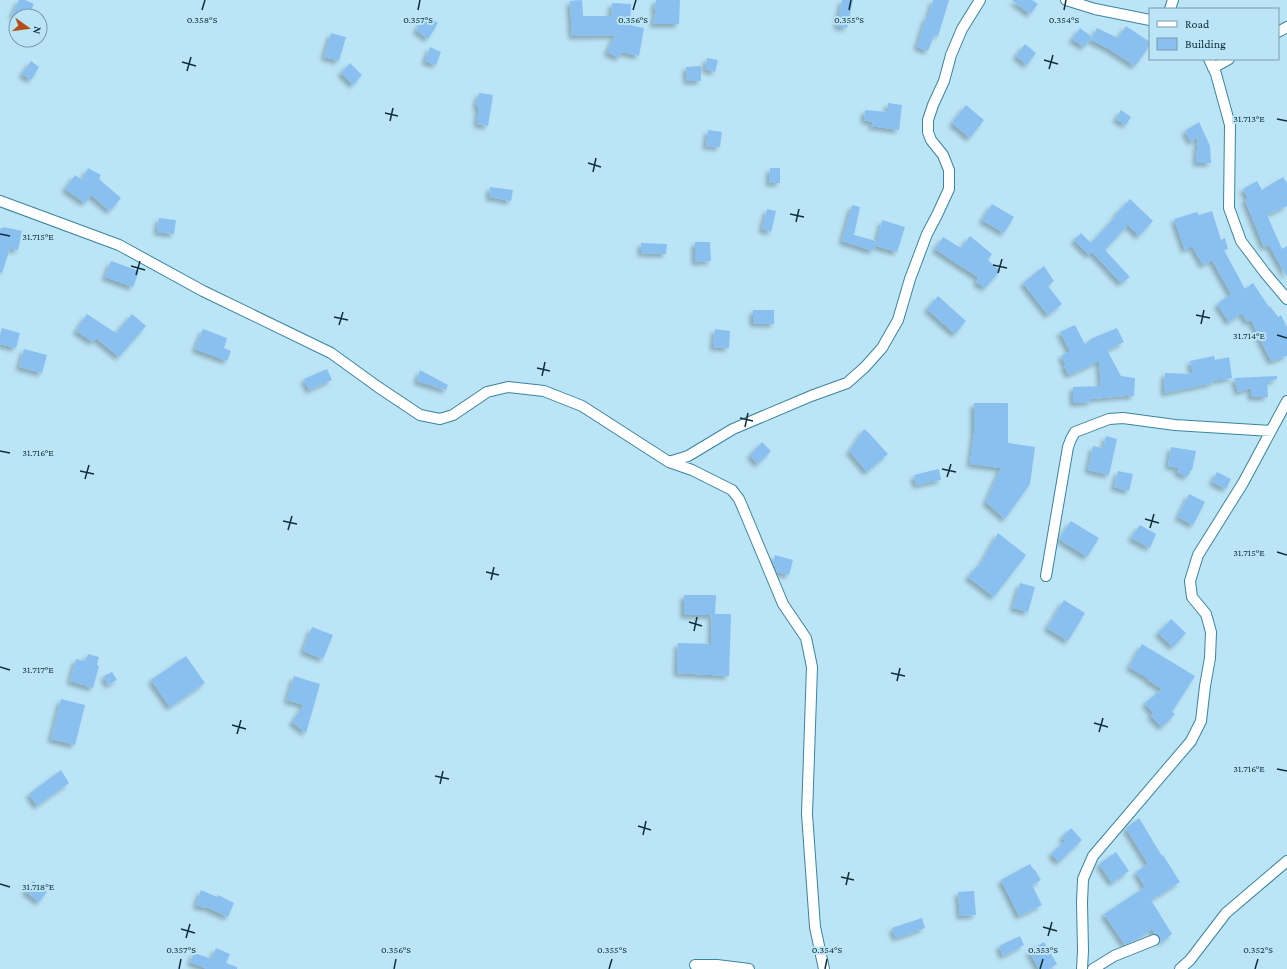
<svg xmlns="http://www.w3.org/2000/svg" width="1287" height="969" font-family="'Crimson Pro',serif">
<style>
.building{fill:#89c0f0;filter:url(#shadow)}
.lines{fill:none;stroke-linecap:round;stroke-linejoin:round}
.minor-casing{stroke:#39849f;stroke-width:12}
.minor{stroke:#fff;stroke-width:10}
.ticks{fill:none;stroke:#102f3b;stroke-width:1.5}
.ticks-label{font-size:10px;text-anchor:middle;fill:#102f3b;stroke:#bbe5f7;stroke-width:4;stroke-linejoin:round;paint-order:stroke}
</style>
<defs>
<filter id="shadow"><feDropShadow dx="-3.5" dy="3.5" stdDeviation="2" flood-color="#0004"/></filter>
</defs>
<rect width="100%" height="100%" fill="#bbe5f7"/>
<path class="building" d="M19,0H25L34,4L28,16H12Z
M582,0L583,16H611L612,3L631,4L630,25L644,28L639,56L622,52L619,58L607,52L615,35L572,36L570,1Z
M656,0H680L679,24H653L656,10L654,9Z
M842,0H853L847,28L837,26Z
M933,0H949L938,36L934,35L928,51L917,47L926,17L928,18Z
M1012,0H1032L1038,4L1030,14Z
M426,15L438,23L428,39L416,30Z
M1126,26L1150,42V45L1135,66L1109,49L1091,40L1097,28L1118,38Z
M1080,28L1092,37L1084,47L1072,39Z
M331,33L346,37L339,61L324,57Z
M1025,44L1036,53L1027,65L1016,56Z
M430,47L441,52L436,65L425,61Z
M707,58L718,60L715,72L705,69Z
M31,61L39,67L31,80L22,74Z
M350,63L362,75L353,85L341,73Z
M701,66V81H687L686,67Z
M479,93L493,95L488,126L477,124L479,107L476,106Z
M888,103L902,105L899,130L871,126L873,122L864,120L865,110L887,112Z
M966,105L984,120L970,138L952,123Z
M1121,110L1131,117L1126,125L1116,119Z
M1199,122L1210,146L1211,163H1196L1198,137L1191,142L1185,131Z
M708,130L722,132L720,147L706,146Z
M88,168L101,175L99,179L121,198L110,211L91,195L85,203L65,189L75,175L82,180Z
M770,168H780V183H769Z
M1283,177L1287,183V206L1267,215L1282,249L1287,246V277L1269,245L1264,247L1245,200L1248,198L1243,189L1257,181L1262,190Z
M490,187L513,190L511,201L489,197Z
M1130,199L1153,221L1139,236L1128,225L1105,250L1130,277L1121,283L1092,252L1089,255L1074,240L1081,233L1091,243L1117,215L1116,214Z
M992,204L1014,217L1004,233L982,220Z
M852,205L860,207L854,235L876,241L873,251L842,241Z
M767,209L776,211L771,232L762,229Z
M1212,211L1221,240L1225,238L1228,249L1224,250L1245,289L1253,283L1269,307L1270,306L1278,317L1281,315L1287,327V356L1279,358V359L1271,361L1251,320L1247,322L1242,313L1229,322L1217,304L1231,294L1212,260L1203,265L1192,246L1185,250L1174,219L1197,212L1199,215Z
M159,218L176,220L174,234L157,232Z
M882,220L905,227L897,252L876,246Z
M3,227L22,231L18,250L10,248L2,273L0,272V228L2,229Z
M970,236L992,254L988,260L1000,271L985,288L976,282L979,278L935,249L943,237L961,248Z
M695,242H710L711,261L695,262Z
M641,243L667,244L666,254L641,253Z
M111,261L139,271L133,287L105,277Z
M1044,266L1054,281L1048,286L1062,304L1048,315L1023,283Z
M938,296L966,321L955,334L927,309Z
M753,310H774V324L753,323Z
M87,314L116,333L132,314L146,326L119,357L96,338L93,342L76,331Z
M1075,325L1085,344L1093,338L1117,328L1124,342L1107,350L1121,376L1135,378L1134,396H1124L1091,399V402L1073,403V387L1101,386L1099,361L1069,375L1064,366L1066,365L1061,356L1070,351L1060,332Z
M2,328L20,333L16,348L0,344V336Z
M203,329L227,338L224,348L231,351L227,361L195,349Z
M715,329L730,331L729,348L713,347Z
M24,349L47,355L42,373L19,367Z
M1214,356L1215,360L1229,357L1232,378L1212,381L1213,383L1164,393L1165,373L1193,374L1190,361Z
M327,369L332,380L309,390L304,379Z
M420,370L448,385L446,390L417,381Z
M1277,376V379L1267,383L1268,397H1251V388L1238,392L1234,378Z
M974,403H1008V443L1035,447L1030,484L1005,519L986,502L1001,468L970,464L974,433Z
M864,429L869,433L888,454L867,472L852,454H853L849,452Z
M1106,436L1117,439L1109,475L1088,470L1093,446L1103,448Z
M762,442L771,451L758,464L750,455Z
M1171,447L1196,451L1192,470H1191L1187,477L1177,472L1179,468L1168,466Z
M939,469L941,480L916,485L914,475Z
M1118,471L1133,474L1129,491L1114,487Z
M1217,472L1231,479L1226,489L1212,482Z
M1189,494L1205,502L1193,525L1178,517Z
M1071,521L1099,538L1087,557L1059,539Z
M1140,525L1156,534L1150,548L1131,538Z
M998,533L1026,555L994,597L968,577L978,565L979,567Z
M775,555L793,560L789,575L777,572L773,562Z
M1020,583L1035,587L1028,612L1013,608Z
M684,595H716L715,614H731L729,676L677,673L678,643L711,644L712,615H684Z
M1064,600L1085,613L1068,641L1047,628Z
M1171,619L1186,633L1173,647L1158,633Z
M312,627L333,635L323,659L303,651Z
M1142,644L1195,676L1172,712L1175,714L1162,727L1151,716L1153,713L1145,703L1162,689L1148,680L1149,679L1129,667Z
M88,654L99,657L97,665L99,666L93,688L70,681L76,659L85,661Z
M186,656L205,683L170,707L151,680Z
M112,672L117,680L108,685L104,676Z
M294,676L320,684L306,733L292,722L304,705L287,700Z
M61,699L85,705L75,745L51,739Z
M61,770L69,783L37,806L29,794Z
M1139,818L1162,856L1163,855L1180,882L1151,900L1172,934L1161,943L1160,937L1155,934L1152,929L1136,940L1125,945L1104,914L1145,887L1136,872L1148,864L1126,828Z
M1071,828L1082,840L1059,862L1051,854L1065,841L1062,837Z
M1116,852L1129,871L1112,883L1099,864Z
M1030,864L1034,870H1035L1041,880L1032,885L1042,905L1019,916L1001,880Z
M33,881L47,892L39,902L25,891Z
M201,890L217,897L218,895L234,903L228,917L206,907L205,908L196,905Z
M974,891L976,915L960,916L958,892Z
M922,918L925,928L896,938L892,928Z
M1020,936L1024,945L1003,956L999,946Z
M1044,942L1057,964L1049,969H1039L1029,951Z
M216,948L230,954L226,963L237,967V969H207L190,962L194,953L212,959Z"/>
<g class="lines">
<g class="minor-casing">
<path id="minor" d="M1066,0L1095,9L1150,20
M1170,9L1173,0
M1278,32L1287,27
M1209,59L1216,74L1230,125L1229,208L1241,241L1265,273L1287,299
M1213,68L1229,59
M0,201L119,245L203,291L331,353L378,387L420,415L440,419L453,415L487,392L508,387L544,391L582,406L669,462L692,470L732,490L739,499L745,513L783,604L806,638L812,667L807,814L815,927L824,969
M669,462L688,456L733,429L811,396L847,383L865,367L882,348L898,320L910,279L927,234L937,215L949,189V170L943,155L931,140L928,132V120L933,105L944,81L951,55L962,29L980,0
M1046,576L1068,447L1071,439L1075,432L1109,419L1123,418L1175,425L1271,431
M695,965H717L749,969
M1082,969L1083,951L1082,902L1083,879L1093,856L1191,741L1201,721L1205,686L1210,658L1211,632L1206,614L1192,597L1190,581L1198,555L1243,483L1287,401
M1093,969L1114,956L1154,940
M1180,969L1190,960L1226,913L1287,861"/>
</g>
<use href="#minor" class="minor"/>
</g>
<path class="ticks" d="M202,10L205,0M418,10L420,0M633,10L636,0M849,10L851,0M1064,10L1066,0M1044,60L1058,64M182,62L196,66M1049,69L1053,55M187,71L191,57M385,113L398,116M1277,119L1287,121M390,121L393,108M588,163L601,167M593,172L596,158M790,214L804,217M796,222L799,209M0,234L10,236M993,265L1007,268M131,266L145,270M998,273L1002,259M136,275L140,261M1196,315L1210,318M334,317L348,320M1201,324L1204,310M339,325L343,312M1277,335L1287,338M537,368L550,371M542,376L545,362M740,418L753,421M745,427L748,413M0,451L10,453M942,469L956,472M80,471L94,474M947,477L951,464M85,479L89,465M1145,519L1159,523M283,521L297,524M1150,528L1154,514M288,530L292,516M1277,552L1287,555M486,572L499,575M491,580L494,567M689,622L702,626M694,631L697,617M0,667L10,670M891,673L905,676M897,681L900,668M1094,723L1108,727M232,725L246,729M1099,732L1103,718M237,734L241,720M1277,769L1287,771M435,776L449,779M440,784L443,771M638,826L651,830M643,835L646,821M841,877L854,880M0,884L10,887M846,885L849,872M1043,927L1057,931M181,929L195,933M1048,936L1052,922M186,938L190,924M179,969L181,959M394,969L396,959M609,969L612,959M825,969L827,959M1040,969L1043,959M1255,969L1258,959"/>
<g class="ticks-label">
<text x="202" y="23">0.358°S</text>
<text x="418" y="23">0.357°S</text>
<text x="633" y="23">0.356°S</text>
<text x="849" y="23">0.355°S</text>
<text x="1064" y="23">0.354°S</text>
<text x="1249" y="122">31.713°E</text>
<text x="38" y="240">31.715°E</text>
<text x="1249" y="339">31.714°E</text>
<text x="38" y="456">31.716°E</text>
<text x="1249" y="556">31.715°E</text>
<text x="38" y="673">31.717°E</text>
<text x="1249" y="772">31.716°E</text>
<text x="38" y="890">31.718°E</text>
<text x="181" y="953">0.357°S</text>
<text x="396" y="953">0.356°S</text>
<text x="612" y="953">0.355°S</text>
<text x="827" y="953">0.354°S</text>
<text x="1043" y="953">0.353°S</text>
<text x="1258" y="953">0.352°S</text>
</g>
<rect x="1149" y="8" width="130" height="52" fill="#bbe5f7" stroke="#779cac"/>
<rect x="1157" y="21" width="20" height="6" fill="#ffffff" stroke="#779cac"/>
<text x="1185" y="28" font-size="12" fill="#102f3b">Road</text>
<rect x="1157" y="38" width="20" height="12" fill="#89c0f0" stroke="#779cac"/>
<text x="1185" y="48" font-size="12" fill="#102f3b">Building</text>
<g transform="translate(28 28) rotate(104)"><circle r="19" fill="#bbe5f7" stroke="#779cac"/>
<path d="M0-3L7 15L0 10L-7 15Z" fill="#b35017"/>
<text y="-6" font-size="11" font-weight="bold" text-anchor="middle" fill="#102f3b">N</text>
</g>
</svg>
